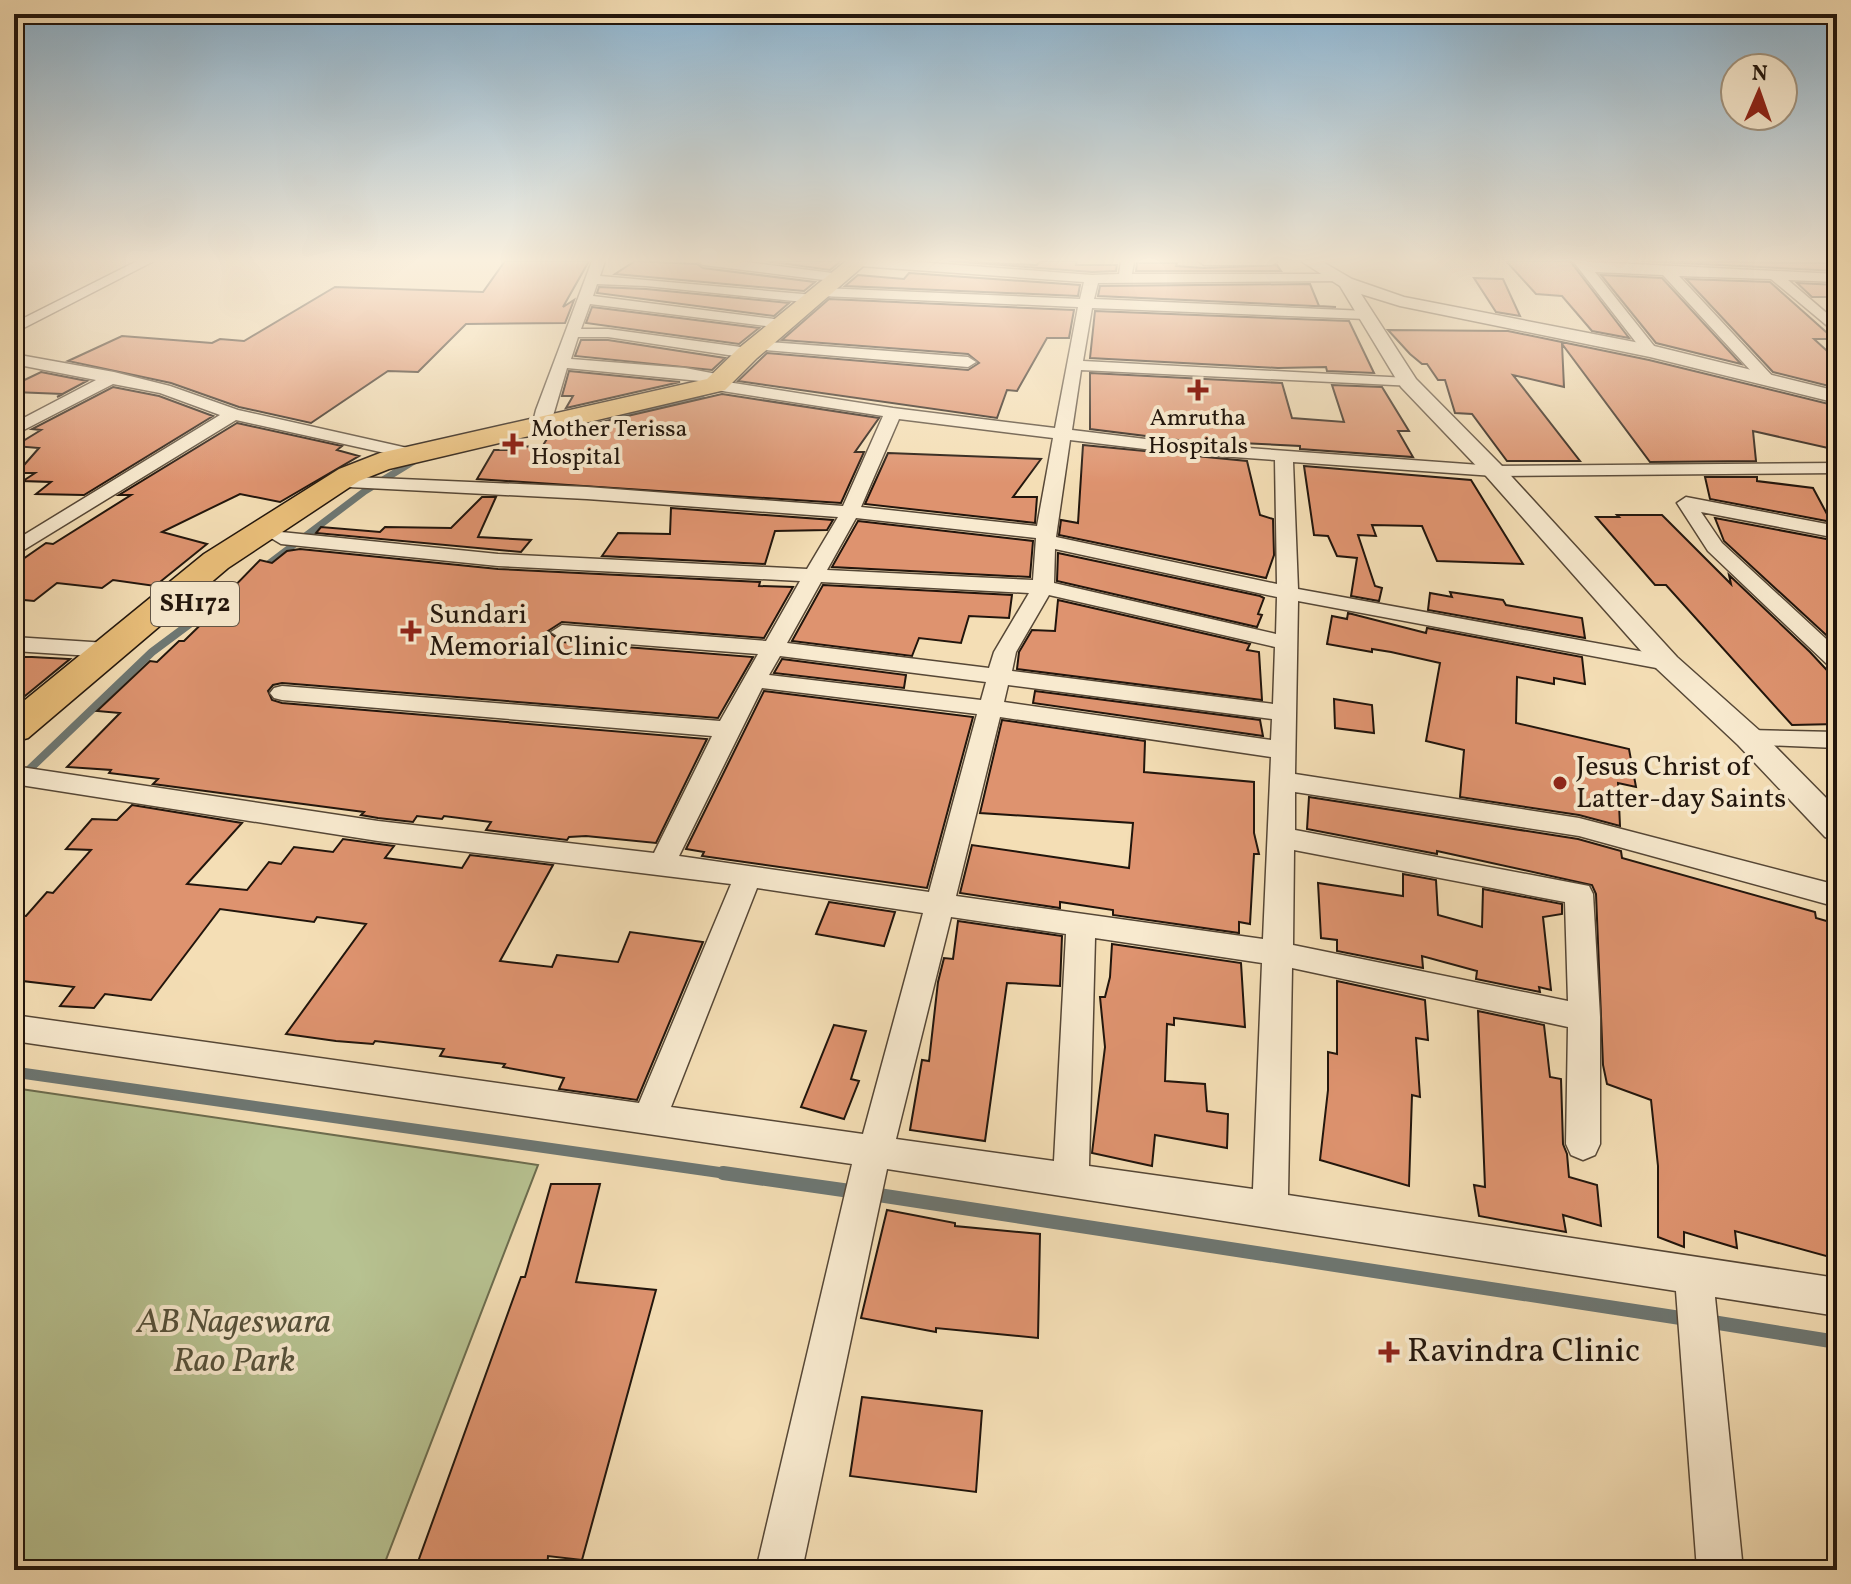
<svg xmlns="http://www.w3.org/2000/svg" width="1851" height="1584" font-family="Vollkorn,serif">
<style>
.green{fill:#b7c291;stroke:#6c6c4e;stroke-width:2}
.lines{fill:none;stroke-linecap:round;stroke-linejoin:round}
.stream-far4{stroke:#6d7773;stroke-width:5}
.stream-far3{stroke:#6d7773;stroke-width:7}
.stream-far2{stroke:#6d7773;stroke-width:8}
.stream-far1{stroke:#6d7773;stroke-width:11}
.stream{stroke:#6d7773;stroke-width:14}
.building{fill:#de936f;stroke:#21150c;stroke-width:2}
.minor-casing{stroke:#564736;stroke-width:3}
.tertiary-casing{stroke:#564736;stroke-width:3}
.primary-casing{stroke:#21150c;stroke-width:3}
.minor{fill:#f8eacf;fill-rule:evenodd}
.tertiary{fill:#f8eacf;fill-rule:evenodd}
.primary{fill:#eabf7a;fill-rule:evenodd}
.poi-dot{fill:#8f2418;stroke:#f8eacf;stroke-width:3}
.labels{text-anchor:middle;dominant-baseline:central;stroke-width:8;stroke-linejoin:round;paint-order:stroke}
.far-poi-label{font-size:24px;fill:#21150c;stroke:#f8eacf}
.shield{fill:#f8eacf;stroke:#625546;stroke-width:2}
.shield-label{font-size:26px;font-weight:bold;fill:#21150c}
.poi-label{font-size:28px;fill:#21150c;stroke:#f8eacf;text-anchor:start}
.near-park-label{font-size:34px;font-style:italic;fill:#56523b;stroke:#f8eacf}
.near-poi-label{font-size:34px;fill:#21150c;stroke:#f8eacf;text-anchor:start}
</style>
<rect width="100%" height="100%" fill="#f4deb5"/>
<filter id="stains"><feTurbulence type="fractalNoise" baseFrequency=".0025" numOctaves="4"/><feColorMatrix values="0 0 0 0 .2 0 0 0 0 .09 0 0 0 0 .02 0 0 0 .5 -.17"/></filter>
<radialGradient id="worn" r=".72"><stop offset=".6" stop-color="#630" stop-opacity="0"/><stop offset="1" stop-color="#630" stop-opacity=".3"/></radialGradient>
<path class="green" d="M14,1088L538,1165L382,1570H14Z"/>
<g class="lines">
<path class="stream-far4" d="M625,413L702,397"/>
<path class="stream-far3" d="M612,416L635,411
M263,568L365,491L414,461
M212,607L229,594"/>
<path class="stream-far2" d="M14,784L152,652L215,605"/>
<path class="stream-far1" d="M14,1072L737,1175"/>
<path class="stream" d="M723,1173L857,1192
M872,1194L1687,1319
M1706,1321L1837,1342"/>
</g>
<path class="building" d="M505,261H589L563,307L574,300L565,323L466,324L418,372L388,371L311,423L239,407L171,383L68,361L122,336L212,343L220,339L244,341L335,287L483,292Z
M635,261L697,264L703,268L815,282L804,291L615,274Z
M765,261H841L830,270Z
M949,261L1037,265L1040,261H1077L1076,265H1117L1116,271L1092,272Z
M1506,261H1570L1629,338L1592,331L1562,296L1536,294Z
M1641,261L1837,263V271Z
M1137,263H1177L1176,266L1204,268L1277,265L1281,271H1136Z
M909,273L1080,285L1078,296L845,286L858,275L904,279Z
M1601,275L1662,278L1741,364L1656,343Z
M1474,278L1503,279L1520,316L1496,312Z
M1686,279L1770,282L1834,339H1814L1837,360V388L1773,372Z
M1797,283L1837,285V297H1812Z
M1310,284L1319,306L1336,307L1098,296L1100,286Z
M599,287L646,289L789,303L774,316L597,293Z
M829,299L1074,310L1069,338H1047L1017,391L1007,390L997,418L738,381L767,353L968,370L979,363L968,354L782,340Z
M592,307L759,328L739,344L586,323Z
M1095,311L1349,321L1374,373L1327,371L1326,367L1278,368L1090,358Z
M1388,330L1508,331L1649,360L1837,406V450L1753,431L1756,461L1650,462L1562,344L1564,387L1513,375L1580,461H1507L1472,414L1455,413L1445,380H1438L1427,364H1422L1410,354Z
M581,340H608L725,358L712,370L575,356Z
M569,371L680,382L566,408L573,396H562Z
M41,372L87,381L57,397L63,394L14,392V385Z
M1090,373L1282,383L1292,418L1344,422L1332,385L1382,387L1409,431H1398L1413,457L1300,449V446L1178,440L1090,429Z
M113,387L159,396L213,416L84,495L36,494L51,482L23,481L35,473H17L39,448L15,446L41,430L32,429Z
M722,394L879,418L855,452H864L841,503L477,479L494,450H510L512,446L542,447L550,434Z
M237,423L342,446L337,450L359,456L280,502L240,494L162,532L207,544L155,586L113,580L102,588L57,583L34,601L14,599V559H23L46,543L53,544L131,495H119Z
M1083,445L1247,461L1260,515L1273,519L1274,555L1266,578L1059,535L1061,520L1078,523Z
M888,453L1041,459L1013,497H1037L1035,523L865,504Z
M1304,466L1471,480L1523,564L1437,561L1422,526L1372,525L1376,536L1358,535L1375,586L1382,588L1379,601L1351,596L1357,558L1337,556L1328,536L1314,535Z
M1705,477H1757V481L1813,488L1827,514L1837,516V523L1710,499Z
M482,497H496L478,537L531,540L521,552L316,533L321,527L380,532L385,527L451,528Z
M671,508L833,520L827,530L775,531L765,564L602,556L618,533L670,534Z
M1617,515H1662L1731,584L1729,575L1810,652L1837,681V724L1792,725L1666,585H1655L1596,517H1619Z
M1715,518L1837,541V645L1724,541Z
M858,521L1033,541L1030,577L832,567Z
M300,549L498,569L760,582L759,586L793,587L764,638L562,622L548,631L562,642L753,657L718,718L282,683L273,685L268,691L272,700L282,703L707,739L656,843L586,836L569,837L567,840L486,830L491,822L444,816L442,819L417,816L413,822L378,818L361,815L364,812L153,784L158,779L109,773L111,770L67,767L120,713L97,711L150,661L157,662L179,641H184L227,599H222L260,560L272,563L287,551Z
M1058,553L1260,596L1264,598L1258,614L1262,615L1257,627L1057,581Z
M823,585L1012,595L1009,618L969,616L961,643L919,638L912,656L792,641Z
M1450,592L1503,600L1506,605L1582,618L1585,638L1428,610L1430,593L1452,597Z
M1058,600L1250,644L1247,650L1259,652L1262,700L1017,669L1019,652L1032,630L1055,631Z
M1348,613L1426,633L1427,628L1582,657L1585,684L1554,678V684L1517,677L1516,723L1629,749L1636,787L1618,783L1620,826L1579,815L1460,797L1464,750L1426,741L1440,663L1391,652L1372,649V652L1327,644L1332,616L1347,619Z
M14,657H32L70,659L14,705Z
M782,659L906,675L904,688L774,673Z
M764,691L973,717L927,888L702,856L704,852L686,849Z
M1035,691L1260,720L1263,736L1033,703Z
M1334,699L1372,705L1374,733L1335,728Z
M1002,720L1145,741L1144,772L1254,782V833L1259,854H1254L1250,924L1239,922V933L1113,915V910L1060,902V908L960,893L972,845L1129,868L1133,823L980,813Z
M1309,797L1578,839L1621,851L1622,858L1815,912L1816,918L1837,924V1259L1735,1231L1737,1248L1684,1232V1247L1658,1237V1166L1651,1100L1607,1084L1603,1065L1596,894L1592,885L1437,851V854L1307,829Z
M132,805L242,823L187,884L247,890L269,862L281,864L294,847L333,852L343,839L394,846L385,858L462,868L470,855L553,865L500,961L552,967L557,955L618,962L630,932L703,942L637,1100L559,1089L564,1078L503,1067L505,1064L440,1056L444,1049L375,1041L373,1044L336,1041L286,1034L366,924L317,917L314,922L220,909L151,1000L105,994L94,1008L60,1006L74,987L14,980V915L26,916L47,892L53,893L91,850L66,849L92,819L117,820Z
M1403,874L1436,880L1438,915L1482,927L1483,889L1562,904V914L1543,917L1551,990L1539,987L1540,992L1476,979L1477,971L1422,956L1423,968L1337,951V940L1321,938L1318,883L1403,896Z
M829,902L895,912L884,946L816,934Z
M958,921L1062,936L1060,986L1007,983L985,1141L910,1130L922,1060L929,1061L938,982L944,958L953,959Z
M1112,944L1241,963L1245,1027L1174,1018V1025L1167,1024L1165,1081L1205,1084L1207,1111L1228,1114L1227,1148L1155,1135L1152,1166L1092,1153L1105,1047L1100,997H1105L1110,977Z
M1337,981L1425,1000L1428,1040L1416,1038L1420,1097L1412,1095L1409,1186L1320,1160L1328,1090V1052L1337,1054Z
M1478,1011L1544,1025L1550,1077L1561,1079L1563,1144L1567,1154L1569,1177L1597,1185L1601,1226L1563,1215L1566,1232L1479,1216L1474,1185L1485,1187Z
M834,1025L866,1031L851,1079L859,1081L844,1119L801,1107Z
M551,1184H600L576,1282L656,1290L582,1560L548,1556L547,1570H415L521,1277H525Z
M887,1210L955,1223V1226L1040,1234L1038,1338L936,1328V1332L861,1318Z
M862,1397L982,1411L976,1492L850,1476Z"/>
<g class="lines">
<g class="minor-casing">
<path id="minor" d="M137,261H154L14,333V323Z
M592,261H605L600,276L814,295L821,299L814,303L646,286L597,284L593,296L782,320L789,324L782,328L590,304L581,329H608L748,348L756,353L748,358L608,337H578L571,359L685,368L727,376V382L893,408L1055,428L1078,307L822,296L815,292L822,288L1080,299L1084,282L859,266L853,261H904L1092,275L1119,274L1121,261H1134L1132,274H1338L1343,275V281L1098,283L1094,299L1366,311L1373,315L1366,319L1092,308L1083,361L1408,378L1414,380V386L1081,370L1072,430L1178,443L1494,466L1837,463V473L1494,476L1293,462L1298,589L1667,656L1675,658L1678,663L1675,668L1667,670L1298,601L1295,774L1579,818L1837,885V907L1579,836L1295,792V830L1589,886L1593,894L1600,1017V1144L1595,1155L1583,1160L1571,1155L1566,1144L1568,1027L1292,968L1288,1195L1837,1278V1316L1715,1297L1743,1570H1697L1676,1291L887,1169L802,1570H756L852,1164L14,1041V1015L639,1103L731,884L378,841L14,784V766L378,821L654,853L712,736L282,700L274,698L270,693L274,688L282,686L720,721L758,654L562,639L551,632L562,625L766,641L800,581L498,566L281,544L271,538L281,532L498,554L807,569L838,517L587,499L348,487L346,483L348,479L355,477L587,487L843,506L883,416L716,390L710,388V382L567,368L550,426L541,431L535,430L532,426L536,410ZM899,419L1053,438L1037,526L861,507ZM1070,440L1178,453L1275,460L1277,584L1056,537ZM856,518L1036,538L1033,580L827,570ZM1055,549L1277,597L1276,634L1054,583ZM821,582L1029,593L994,652L989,668L787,643ZM1049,595L1275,647L1273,704L1012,671L1016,652ZM780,656L986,682L981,700L769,675ZM1008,685L1272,719L1271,740L1004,702ZM762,688L977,714L929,892L679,856ZM1000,717L1271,757L1263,939L956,896ZM1294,850L1565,902L1568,1001L1293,945ZM757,888L923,913L863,1134L671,1107ZM951,917L1066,934L1054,1161L896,1139ZM1095,938L1262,963L1253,1189L1089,1166Z
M697,261H738L840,274L847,278L840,282L703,265Z
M1198,261H1278L1272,265H1204Z
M1573,261L1837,274V282L1788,280L1837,322V334L1771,279L1679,276L1776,380L1774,383H1762L1663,275L1595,272L1658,351L1655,354H1645Z
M757,341L968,357L976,362L968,367L752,349V343Z
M14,354L114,372L170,386L238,410L412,449L421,454L412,459L236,420L14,556V541L220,415L160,393L113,384L14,435V423L96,380L14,364Z
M1686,497L1837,526V538L1701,512L1722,543L1837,649V668L1829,666L1708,551L1677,503Z
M14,637L107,643L118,650L107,657L14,651Z
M1749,730L1837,732V748L1740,744L1737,738L1740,732Z"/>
</g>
<g class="tertiary-casing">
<path id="tertiary" d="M1301,261H1321L1352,279L1404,297L1650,345L1837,391V403L1650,357L1400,306L1361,294L1416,379L1502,466L1677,657L1760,731L1837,809V841L1825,837L1738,745L1657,669L1486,476L1401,387L1340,286Z"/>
</g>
<g class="primary-casing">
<path id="primary" d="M846,261H869L757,358L725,390L389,469L359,481L228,568L28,738L14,742V709L204,554L339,469L380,453L707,379L739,348Z"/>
</g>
<use href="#minor" class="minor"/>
<use href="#tertiary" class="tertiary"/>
<use href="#primary" class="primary"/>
</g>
<linearGradient id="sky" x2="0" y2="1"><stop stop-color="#8bb6d5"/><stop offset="0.54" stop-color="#faf0de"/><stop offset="1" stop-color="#faf0de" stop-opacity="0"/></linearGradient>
<rect width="1851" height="483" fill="url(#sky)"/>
<g class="poi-dot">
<path d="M1194 378h8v8h8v8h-8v8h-8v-8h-8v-8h8z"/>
<path d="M509 432h8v8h8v8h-8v8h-8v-8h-8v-8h8z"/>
<path d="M407 619h8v8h8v8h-8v8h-8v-8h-8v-8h8z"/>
<circle cx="1560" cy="783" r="8"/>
<path d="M1385 1340h8v8h8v8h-8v8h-8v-8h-8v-8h8z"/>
</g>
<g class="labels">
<g class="far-poi-label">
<text x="1198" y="419">Amrutha<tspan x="1198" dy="28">Hospitals</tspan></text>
<text x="531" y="430" text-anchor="start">Mother Terissa<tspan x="531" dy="28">Hospital</tspan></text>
</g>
<rect class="shield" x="151" y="582" width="88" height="44" rx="6"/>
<g class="shield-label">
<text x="195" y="604">SH172</text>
</g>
<g class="poi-label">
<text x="429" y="615">Sundari<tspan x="429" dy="32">Memorial Clinic</tspan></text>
<text x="1576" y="767">Jesus Christ of<tspan x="1576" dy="32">Latter-day Saints</tspan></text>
</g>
<g class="near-park-label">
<text x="234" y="1323">AB Nageswara<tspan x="234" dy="39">Rao Park</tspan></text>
</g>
<g class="near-poi-label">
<text x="1407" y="1352">Ravindra Clinic</text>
</g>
</g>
<rect width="1851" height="1584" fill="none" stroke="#f4deb5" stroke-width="48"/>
<rect x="16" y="16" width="1819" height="1552" fill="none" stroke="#21150c" stroke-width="4"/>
<rect x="24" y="24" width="1803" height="1536" fill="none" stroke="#21150c" stroke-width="2"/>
<g transform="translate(1759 92) rotate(2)"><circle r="38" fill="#f8eacf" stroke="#a29581" stroke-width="2"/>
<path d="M0-6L14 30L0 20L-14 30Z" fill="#8f2418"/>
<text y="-12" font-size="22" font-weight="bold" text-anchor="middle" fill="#21150c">N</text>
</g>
<rect width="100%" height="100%" filter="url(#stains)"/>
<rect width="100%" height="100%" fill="url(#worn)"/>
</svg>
